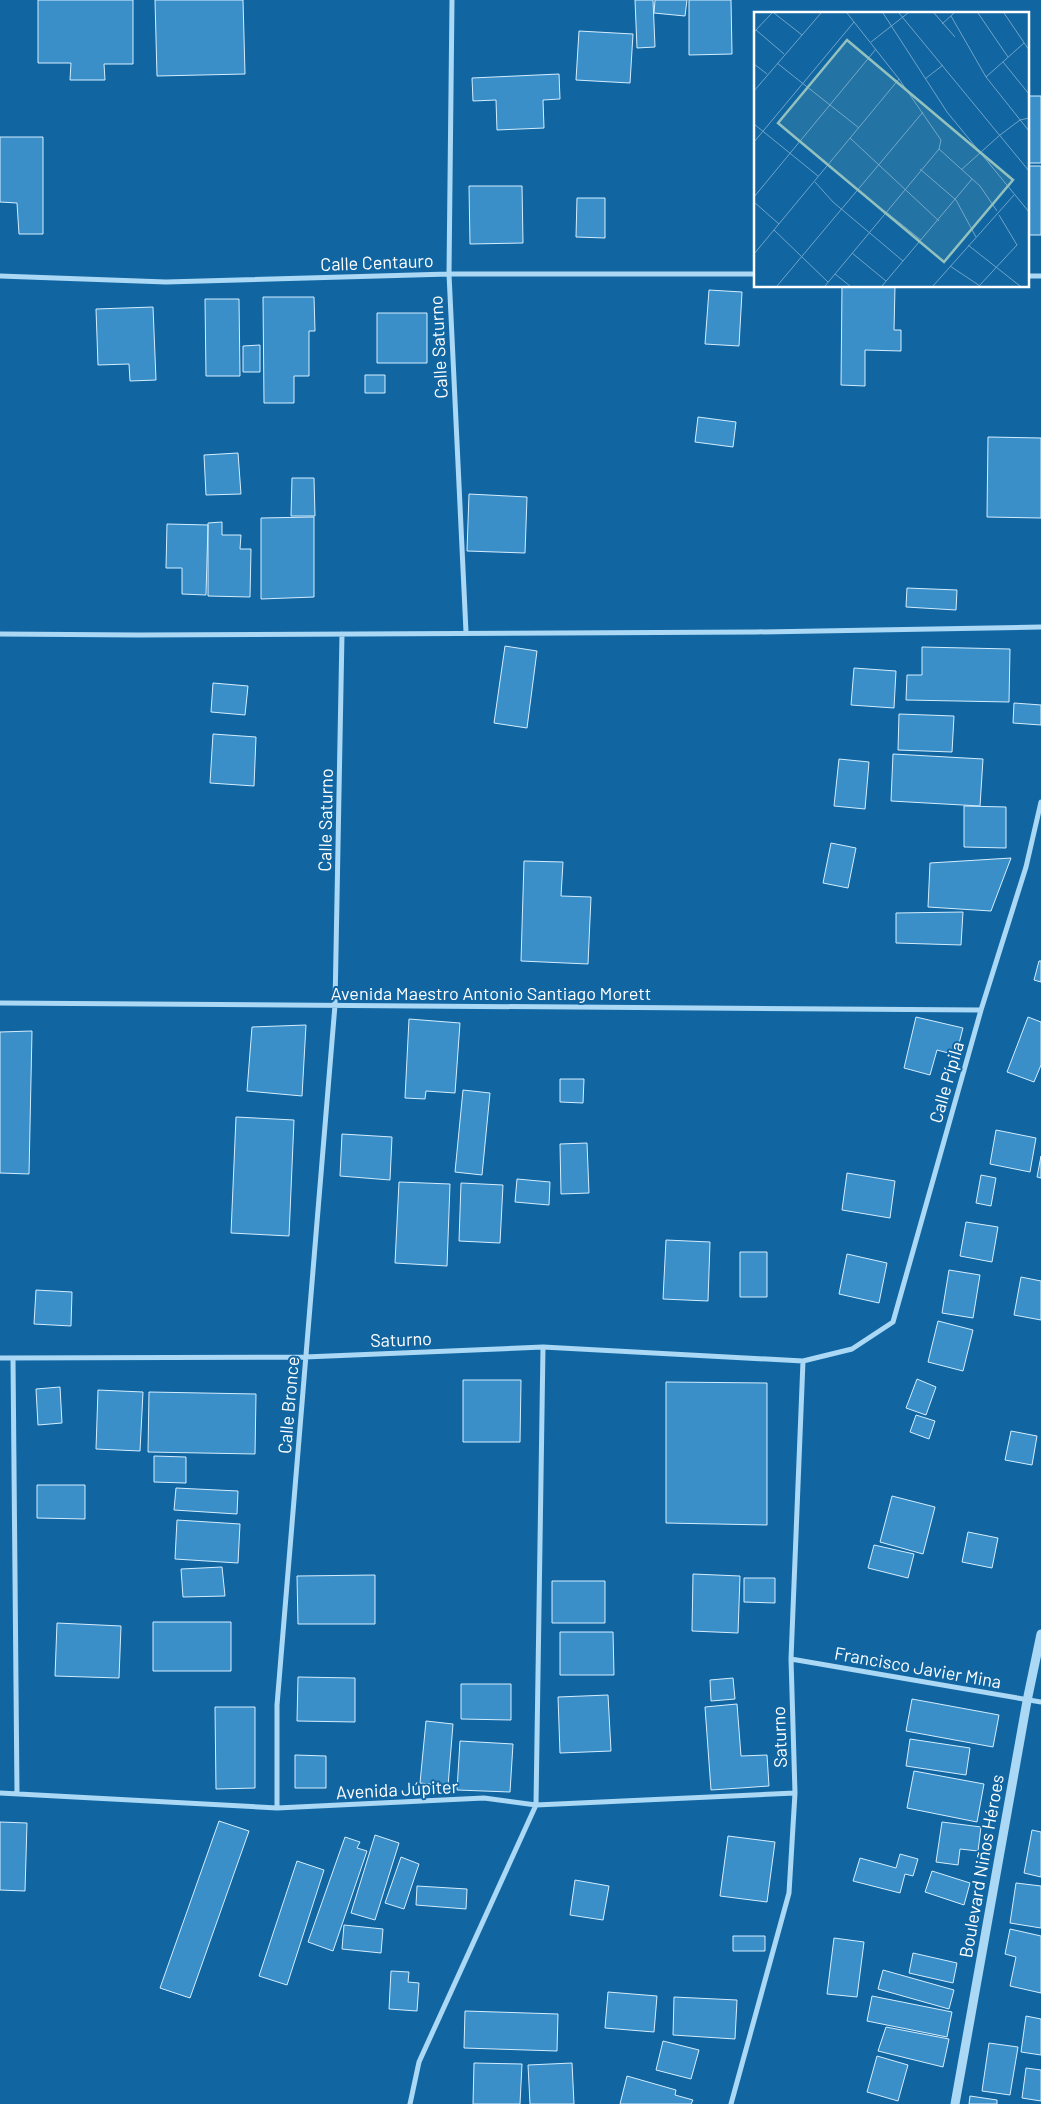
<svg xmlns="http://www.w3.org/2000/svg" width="1041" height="2104" font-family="Barlow,sans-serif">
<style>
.building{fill:#3a8fc8;stroke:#d4edfe}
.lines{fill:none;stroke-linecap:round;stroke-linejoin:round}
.minor{stroke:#abd8f5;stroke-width:5}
.tertiary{stroke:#abd8f5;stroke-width:9}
.labels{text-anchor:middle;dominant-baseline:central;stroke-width:4;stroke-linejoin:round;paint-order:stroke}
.street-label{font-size:18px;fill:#fff;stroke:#1166a2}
.inset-road{fill:none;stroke:#70a3c7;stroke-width:1}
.view{fill:#93c1be;fill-opacity:0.15;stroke:#93c1be;stroke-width:2.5}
.inset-edge{fill:none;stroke:#fff;stroke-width:2.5}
</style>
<rect width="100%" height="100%" fill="#1166a2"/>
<path class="building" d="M38,0H133V64H104L105,80H70L71,63H38Z
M155,0H243L245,74L157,76Z
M635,0H653L655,47L637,48Z
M655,0H687L685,16L654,13Z
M689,0H731L732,54L689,55Z
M579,31L633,34L630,83L576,80Z
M559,74L560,99L543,100L544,128L497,130L496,100L473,101L472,78Z
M1027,96H1041V163H1027Z
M0,137H43V234H19L17,203L0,202Z
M1027,166H1041V235H1027Z
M469,186H522L523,243L470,244Z
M577,198H605V238L576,237Z
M842,286H895L894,330H901V351L865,350V386L841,385Z
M709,290L742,292L739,346L705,344Z
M263,297H314L315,331H309V376H294V403H264Z
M205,299H239L240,376H206Z
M153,307L156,380L130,381L129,364L98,365L96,309Z
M377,313H427V363H377Z
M260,345V372H243V346Z
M365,375H385V393H365Z
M698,417L736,422L733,447L695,442Z
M988,437L1041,438V518L987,517Z
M238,453L241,494L206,495L204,455Z
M292,478H314L315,516H291Z
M469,494L527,497L525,553L467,551Z
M314,517V597L261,599V518Z
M222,522V535H241L240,549H251L250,597L208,596V523Z
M167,524L208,525L206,595L182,594V568H166Z
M907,588L957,590L956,610L906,607Z
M505,646L537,651L527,728L494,723Z
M922,647L1010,649L1009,702L906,700L907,675H922Z
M854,668L896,671L894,708L851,705Z
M213,683L248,686L245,715L211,712Z
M1014,703L1041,705V725L1013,723Z
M899,714L954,716L952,752L898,750Z
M213,734L256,737L254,786L210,783Z
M893,754L983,759L980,806L891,801Z
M839,759L869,762L865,809L834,806Z
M964,806L1006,807V848L964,847Z
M831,843L856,848L848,888L823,883Z
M1011,858L991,911L928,907L930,863Z
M524,861L563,862L561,896L591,897L588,964L521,961Z
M963,912L961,945L896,943V913Z
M1039,961H1041V982L1034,980Z
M916,1017L963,1028L956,1055L937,1050L930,1075L904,1068Z
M1028,1017L1041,1022V1065L1034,1082L1007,1072Z
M409,1019L460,1023L455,1093L426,1091L425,1099L405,1098Z
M306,1025L302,1096L247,1091L252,1027Z
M32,1031L29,1174L0,1173V1032Z
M560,1079H584L583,1103L560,1102Z
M463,1090L490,1093L482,1175L455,1172Z
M236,1117L294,1120L289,1236L231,1233Z
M996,1130L1036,1138L1030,1172L990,1164Z
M342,1134L392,1137L390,1180L340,1176Z
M587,1143L589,1193L561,1194L560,1144Z
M1041,1156V1178L1037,1177Z
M847,1173L895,1181L890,1218L842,1210Z
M981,1175L996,1178L991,1206L976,1203Z
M517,1179L550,1182L549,1205L515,1202Z
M399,1182L450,1184L447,1266L395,1263Z
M461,1183L503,1185L500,1243L459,1241Z
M966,1222L998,1227L992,1262L960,1256Z
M666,1240L710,1242L708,1301L663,1299Z
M740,1252H767V1297H740Z
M847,1254L887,1263L879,1303L839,1294Z
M949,1270L980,1275L973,1318L942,1313Z
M1021,1277L1041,1281V1320L1014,1315Z
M36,1290L72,1292L71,1326L34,1324Z
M938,1321L973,1330L963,1371L928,1362Z
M917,1379L936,1387L926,1415L906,1408Z
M463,1380H521L520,1442H463Z
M666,1382L767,1383V1525L666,1523Z
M60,1387L62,1423L38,1425L36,1389Z
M98,1390L143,1392L140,1451L96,1449Z
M149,1392L256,1394L255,1454L148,1452Z
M916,1415L935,1421L929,1439L910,1432Z
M1011,1431L1037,1436L1032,1465L1005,1460Z
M154,1456L186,1457V1483L154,1482Z
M37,1485H85V1519L37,1518Z
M176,1488L238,1491L237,1514L174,1510Z
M892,1496L935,1507L923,1554L880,1542Z
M177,1520L240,1524L238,1563L175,1559Z
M968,1532L998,1538L992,1568L962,1562Z
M874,1545L914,1554L908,1578L868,1568Z
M222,1567L225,1596L183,1597L181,1569Z
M693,1574L740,1576L738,1633L692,1631Z
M375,1575V1624H298L297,1576Z
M744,1578H775V1603L744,1602Z
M552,1581H605V1623H552Z
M153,1622H231V1671H153Z
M57,1623L121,1626L119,1678L55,1676Z
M560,1632H613L614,1675H560Z
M298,1677L355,1678V1722L297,1721Z
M733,1678L735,1699L711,1701L710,1680Z
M461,1684H511V1720L461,1719Z
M608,1695L611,1751L560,1753L558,1697Z
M912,1699L999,1715L993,1747L906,1731Z
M737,1704L741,1756L767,1755L769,1786L711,1790L705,1707Z
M215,1707H255V1788L216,1789Z
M426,1721L453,1724L448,1786L420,1783Z
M910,1739L970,1748L966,1775L906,1766Z
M460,1741L513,1744L510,1792L457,1790Z
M295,1755L326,1756V1788H295Z
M914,1771L984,1784L977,1822L907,1808Z
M219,1821L249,1831L190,1998L160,1988Z
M0,1822L27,1823L25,1891L0,1890Z
M942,1822L981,1827L978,1851L960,1849L958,1865L936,1862Z
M1032,1830L1041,1832V1877L1024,1873Z
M375,1835L399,1843L375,1920L351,1913Z
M728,1836L775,1842L767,1902L720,1896Z
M345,1837L360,1842L357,1848L367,1851L333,1951L308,1942Z
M900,1854L918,1859L913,1876L905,1874L900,1893L853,1881L860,1858L896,1868Z
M401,1857L419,1864L404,1909L385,1903Z
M297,1861L324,1870L287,1985L259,1976Z
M932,1871L970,1883L964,1905L925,1892Z
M575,1880L609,1886L603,1920L570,1915Z
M1016,1883L1041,1886V1928L1010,1923Z
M417,1886L467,1889L466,1909L416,1905Z
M344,1925L383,1929L381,1953L342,1949Z
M1010,1929L1041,1936V1993L1010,1986L1016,1957L1005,1954Z
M733,1936H765V1951H733Z
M834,1938L864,1942L857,1997L827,1994Z
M913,1953L957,1963L953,1983L909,1973Z
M883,1970L954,1990L949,2009L878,1989Z
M391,1971L409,1972L408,1982L419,1983L417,2011L389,2009Z
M608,1992L657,1996L654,2032L605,2028Z
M872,1996L952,2012L947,2037L867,2021Z
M674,1997L737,2000L735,2039L673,2035Z
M465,2011L558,2014L557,2051L464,2048Z
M1026,2016L1041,2019V2055L1021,2052Z
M886,2027L949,2039L943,2067L878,2051Z
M663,2041L699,2050L691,2079L656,2070Z
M989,2043L1018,2047L1010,2095L982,2091Z
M877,2056L908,2065L898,2101L867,2092Z
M474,2063L522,2064L520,2104H473Z
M572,2063L574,2104H530L528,2065Z
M1026,2068L1041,2070V2101L1022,2098Z
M627,2076L676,2090L675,2095L693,2100L691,2104H620Z
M970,2096L997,2100V2104H969Z"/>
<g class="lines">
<path class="minor" d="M452,0L449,274L466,632
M0,276L166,282L449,274H755
M1027,276H1041
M0,634L138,635L756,632L1041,627
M0,1003L981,1010
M0,1358L305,1357L543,1347L803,1361L852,1349L893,1322L981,1010L1026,867L1041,802
M13,1358L17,1793
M791,1659L1041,1702
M0,1793L277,1808L484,1798L536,1805L795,1793
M277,1808V1705L335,1005L342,634
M410,2104L419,2062L536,1805L543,1347
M731,2104L789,1893L795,1793L791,1659L803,1361"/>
<path class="tertiary" d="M955,2104L1027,1701L1041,1634"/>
</g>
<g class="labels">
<g class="street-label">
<text transform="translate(377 262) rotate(-2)">Calle Centauro</text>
<text transform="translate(438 347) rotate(-93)">Calle Saturno</text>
<text transform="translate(325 820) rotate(-89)">Calle Saturno</text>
<text x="491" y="993">Avenida Maestro Antonio Santiago Morett</text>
<text transform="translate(946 1082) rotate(-74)">Calle Pípila</text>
<text transform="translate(401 1339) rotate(-2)">Saturno</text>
<text transform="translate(288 1405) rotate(-85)">Calle Bronce</text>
<text transform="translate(918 1667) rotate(10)">Francisco Javier Mina</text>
<text transform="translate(779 1737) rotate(-92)">Saturno</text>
<text transform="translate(397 1789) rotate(-3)">Avenida Júpiter</text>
<text transform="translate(981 1866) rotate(-80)">Boulevard Niños Héroes</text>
</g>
</g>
<g transform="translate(754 12)">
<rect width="275" height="275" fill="#1166a2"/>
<path class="inset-road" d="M20,1L48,23M129,1L193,100L275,200M145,1L275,159M180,1L201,25M224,1L254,45M250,1L275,38M197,4L232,65L275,119M188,12L200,1M2,18L30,42M0,20L18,1M117,30L154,1M249,50L275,82M23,51L105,116M0,52L13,62M232,65L270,31M171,67L189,53M0,79L67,1M0,112L64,164M96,126L185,209M0,130L100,10M185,137L226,174L243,199M166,157L202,188L222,225M207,158L246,123L266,108L275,106M61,170L79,190L149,249M0,185L122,37M0,190L25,212M132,200L167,228M20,218L74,270M214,233L266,274M98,241L132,269M0,242L145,67M196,254L226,274M81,262L96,274M23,274L169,100M71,274L185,137L187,128L145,67L93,1M128,274L218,167M179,274L260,183M225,274L263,233L245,203"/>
<path class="view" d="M93,28L259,168L190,250L24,111Z"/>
<rect width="275" height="275" class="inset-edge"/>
</g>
</svg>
